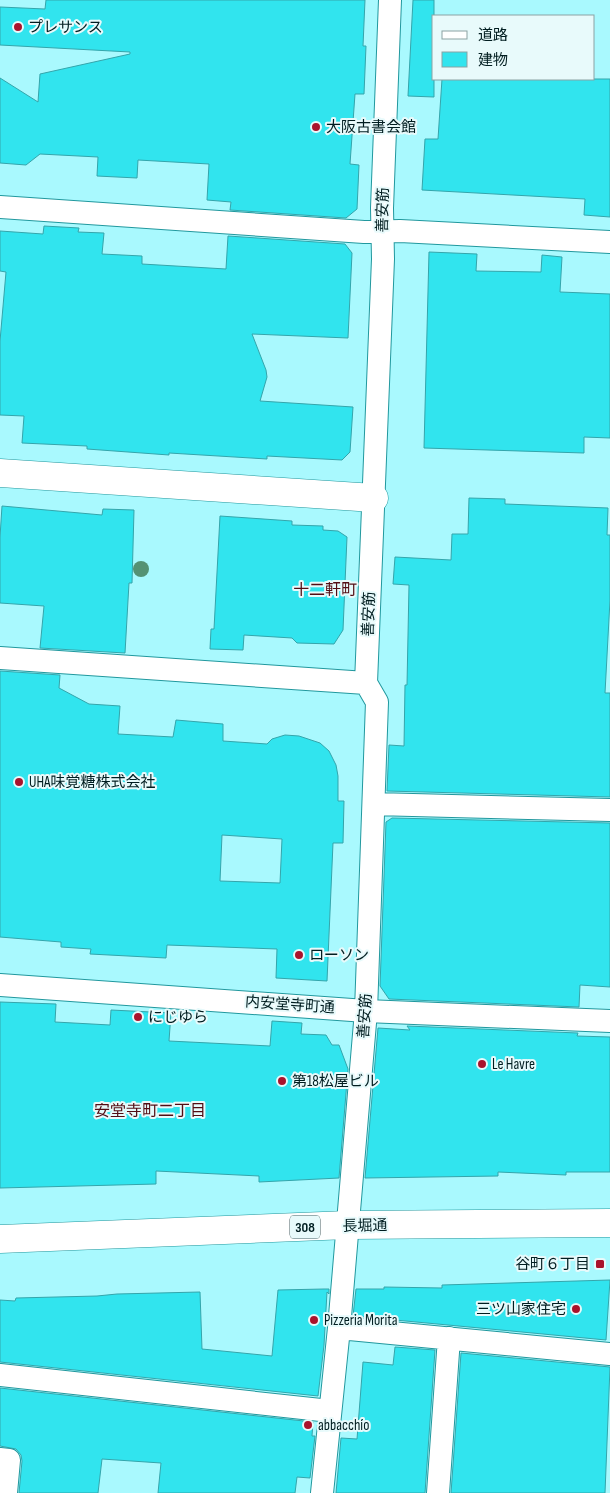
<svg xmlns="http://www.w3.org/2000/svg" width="610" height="1493" font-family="'Sofia Sans Condensed','Noto Sans JP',sans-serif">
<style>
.building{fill:#31e4ee;stroke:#34a5ab;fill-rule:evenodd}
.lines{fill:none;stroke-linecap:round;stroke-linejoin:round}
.street-casing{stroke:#21989e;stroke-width:24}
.secondary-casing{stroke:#21989e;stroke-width:29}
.highway-casing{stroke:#21989e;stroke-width:29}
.street{stroke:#fff;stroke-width:22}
.secondary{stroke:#fff;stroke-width:28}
.highway{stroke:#fff;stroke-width:28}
.tree{fill:#549274}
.poi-dot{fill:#a9132c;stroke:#e8fafb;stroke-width:2}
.labels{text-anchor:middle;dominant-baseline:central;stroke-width:4;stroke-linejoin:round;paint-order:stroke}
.shield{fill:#e8fafb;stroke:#465f62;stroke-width:1}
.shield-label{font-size:14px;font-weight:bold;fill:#001d20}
.poi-label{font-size:15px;fill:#001d20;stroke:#e8fafb;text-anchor:start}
.street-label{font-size:15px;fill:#001d20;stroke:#e8fafb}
.neighbourhood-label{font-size:16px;fill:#520d14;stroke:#e8fafb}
</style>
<rect width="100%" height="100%" fill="#a9f9fe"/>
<path class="building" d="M46,0H365L363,46H366L364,94H355L350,164L359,165L357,209L346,218L230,210L231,202L207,200L209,164L138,160L137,178L97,176L98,157L40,154L26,165L0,163V78L38,102L40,74L130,54V52L0,45V7L45,9Z
M413,0H434V97L408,96Z
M442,79H610V217L584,215L585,199L422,190L425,139H438Z
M44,226L79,228L78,232L104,233L102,254L142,256V264L226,269L228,236L345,244L352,253L348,338L252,334L266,370L267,377L260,401L353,407L350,452L342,460L267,456V459L169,453V455L87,449V446L22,443L24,416L0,415V341L6,272L0,271V231L43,234Z
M429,252L477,254L476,271L541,272L542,255L562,257L560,292L610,294V438L584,437V453L424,448Z
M469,498L505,499V504L608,508L607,535H610V600L605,693H610V797L387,791L389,745L404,746L405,685H407L409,585L393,584L395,557L451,560L452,534H468Z
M2,506L102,515L103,509L134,510L132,583H129L125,653L40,648L44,606L0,603V537Z
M220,516L292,521V525L323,526V530L338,531L347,537L343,630L334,644L297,643L292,638L244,635L243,650L210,649L211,629H214Z
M0,671L60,675L59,688L89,704L120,706L118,734L173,737L176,720L223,724V741L267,744L272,739L285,735L299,736L320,743L329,751L336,765L338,776V801H344L343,843H333L327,981L276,978L277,949L167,945L166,958L90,954L91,949L61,947V942L0,937ZM222,835L282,839L280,883L220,881Z
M392,818L610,823V987L580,985L579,1007L389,999L380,986L386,822Z
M0,1002L56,1004L55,1022L110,1025L111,1010L171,1013L169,1041L270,1046L272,1021L302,1023L301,1034L326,1035L332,1045H339L348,1069L339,1178L259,1182V1176L156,1171V1184L0,1188Z
M407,1026L578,1033L577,1036L610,1037V1172H566V1175L498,1172V1176L365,1178L378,1028L410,1030Z
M610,1280L606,1340L353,1316L356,1289H384V1287L442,1288V1285Z
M324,1289H329V1294L327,1292L324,1345L318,1396L0,1362V1300L15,1301L16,1298L97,1296L117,1294L200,1292L202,1349L272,1356L278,1290Z
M395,1347L435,1350L425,1493H336L341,1438L357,1439L363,1362L393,1365Z
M461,1353L610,1367L605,1493H451Z
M0,1388L313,1422L312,1436H315L310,1478L297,1477L295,1493H158L161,1463L102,1459L98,1493H19L22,1461L21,1455L16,1449L0,1446Z"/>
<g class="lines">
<g class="street-casing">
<path id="street" d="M0,207L364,232L400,231L610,242
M0,658L366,683
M374,804L610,810
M0,985L366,1011L610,1021
M339,1328L610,1354
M0,1375L330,1411
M0,1459L9,1460L6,1493
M322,1493L339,1328L366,1011L377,702L366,683L383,259L382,208L390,0
M438,1493L449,1338"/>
</g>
<g class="secondary-casing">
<path id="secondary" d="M0,473L374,498"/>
</g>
<g class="highway-casing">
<path id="highway" d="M0,1239L348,1225L610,1223"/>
</g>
<use href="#street" class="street"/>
<use href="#secondary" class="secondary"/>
<use href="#highway" class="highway"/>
</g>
<circle class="tree" cx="141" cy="569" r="8"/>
<g class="poi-dot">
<circle cx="18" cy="27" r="5"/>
<circle cx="316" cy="127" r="5"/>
<circle cx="19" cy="782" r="5"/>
<circle cx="299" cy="955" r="5"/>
<circle cx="138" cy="1017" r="5"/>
<circle cx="482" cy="1064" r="5"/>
<circle cx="282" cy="1081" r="5"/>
<rect x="595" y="1259" width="10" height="10" rx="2.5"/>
<circle cx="576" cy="1309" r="5"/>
<circle cx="314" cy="1320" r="5"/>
<circle cx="308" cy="1425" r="5"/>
</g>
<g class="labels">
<rect class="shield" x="290" y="1215.5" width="30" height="23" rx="4"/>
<g class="shield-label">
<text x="305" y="1227">308</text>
</g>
<g class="poi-label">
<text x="28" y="27">プレサンス</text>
<text x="326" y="127">大阪古書会館</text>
<text x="29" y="782">UHA味覚糖株式会社</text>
<text x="309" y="955">ローソン</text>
<text x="148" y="1017">にじゆら</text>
<text x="492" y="1064">Le Havre</text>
<text x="292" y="1081">第18松屋ビル</text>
<text x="590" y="1264" text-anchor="end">谷町６丁目</text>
<text x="566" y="1309" text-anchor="end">三ツ山家住宅</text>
<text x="324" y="1320">Pizzeria Morita</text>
<text x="318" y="1425">abbacchío</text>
</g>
<g class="street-label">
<text transform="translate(383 210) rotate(-89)">善安筋</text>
<text transform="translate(369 614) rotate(-88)">善安筋</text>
<text transform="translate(290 1005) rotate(4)">内安堂寺町通</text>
<text transform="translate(365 1016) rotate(-86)">善安筋</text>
<text transform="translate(365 1226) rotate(-1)">長堀通</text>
</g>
<g class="neighbourhood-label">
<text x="325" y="590">十二軒町</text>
<text x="150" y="1111">安堂寺町二丁目</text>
</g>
</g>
<rect x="432" y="15" width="162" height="65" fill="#e8fafb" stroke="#8ba2a3"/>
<rect x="442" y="31" width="25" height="8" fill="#ffffff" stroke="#8ba2a3"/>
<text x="478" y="40" font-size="15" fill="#001d20">道路</text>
<rect x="442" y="52" width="25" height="15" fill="#31e4ee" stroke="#8ba2a3"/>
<text x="478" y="65" font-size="15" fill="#001d20">建物</text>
</svg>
